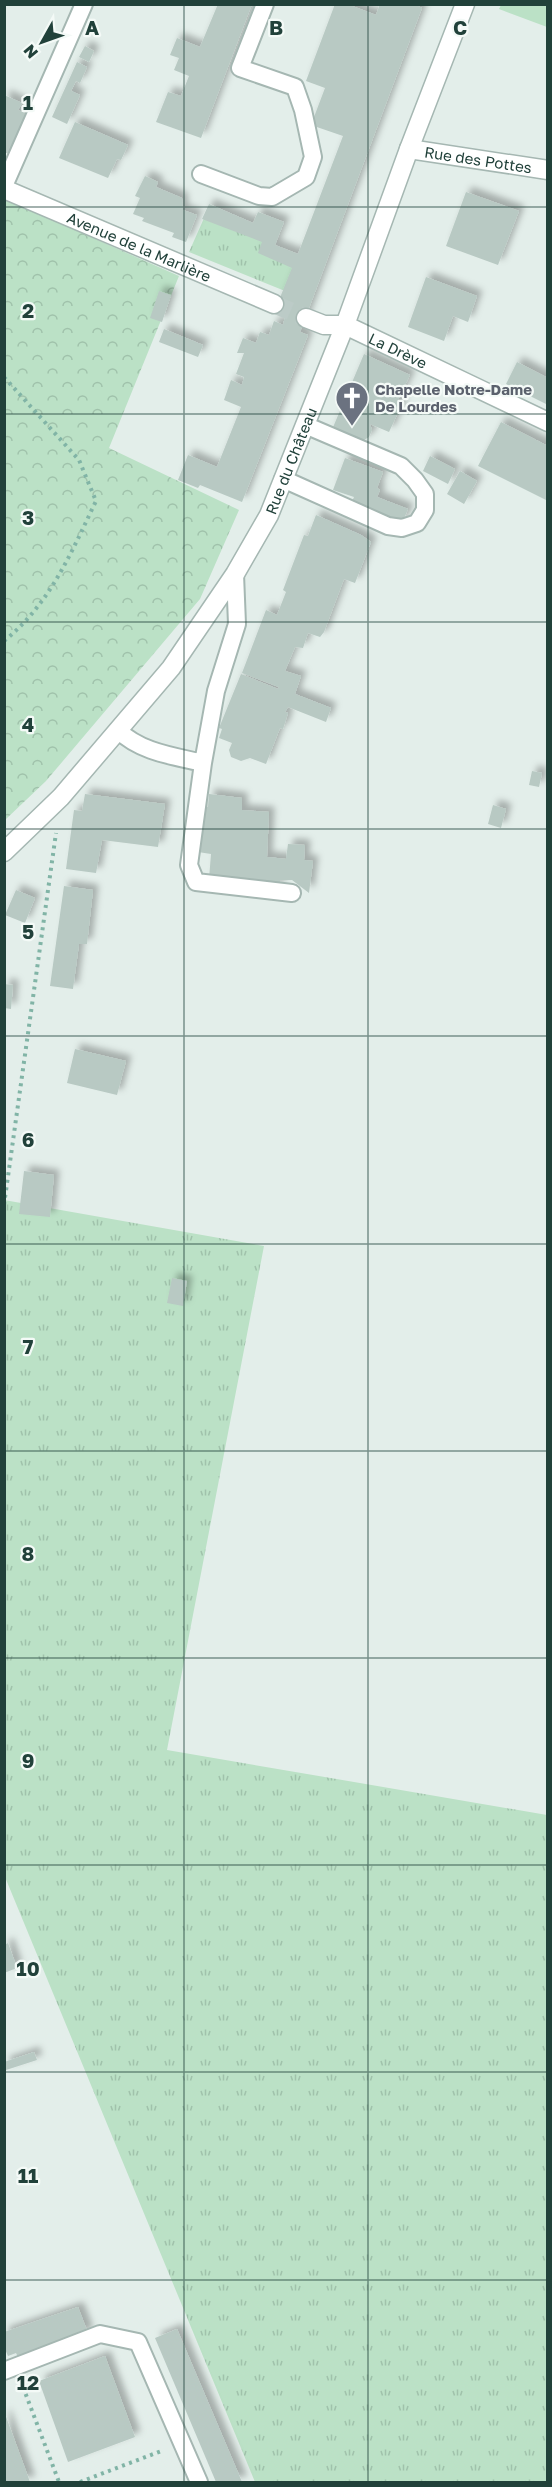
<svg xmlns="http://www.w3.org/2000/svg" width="552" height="2487" font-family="'Golos Text',sans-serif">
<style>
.grass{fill:url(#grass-tufts)}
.park{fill:url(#park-crowns)}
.garden{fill:#bbe1c6}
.building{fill:#b8c9c3;filter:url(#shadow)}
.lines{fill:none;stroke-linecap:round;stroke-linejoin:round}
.street-tunnel{stroke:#bccbc7;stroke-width:18;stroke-dasharray:18 9;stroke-linecap:butt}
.lane-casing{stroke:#a5b7b2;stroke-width:20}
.street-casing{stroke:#a5b7b2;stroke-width:21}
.path{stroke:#81b4a6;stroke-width:4;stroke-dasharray:3 4.5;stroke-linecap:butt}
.lane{stroke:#fff;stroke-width:16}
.street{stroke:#fff;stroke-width:18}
.grid{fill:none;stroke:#21413a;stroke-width:1.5;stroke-opacity:0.55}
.labels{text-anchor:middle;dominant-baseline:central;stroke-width:4.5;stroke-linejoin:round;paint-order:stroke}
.street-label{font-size:15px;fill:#21413a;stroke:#f4faf7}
.worship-label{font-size:15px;font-weight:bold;fill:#5b616d;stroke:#f4faf7;text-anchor:start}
.grid-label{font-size:20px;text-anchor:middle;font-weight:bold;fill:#21413a;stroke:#f4faf7;stroke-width:4.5;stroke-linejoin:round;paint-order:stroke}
</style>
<defs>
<pattern id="grass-tufts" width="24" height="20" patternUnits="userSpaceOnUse" patternTransform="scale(1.5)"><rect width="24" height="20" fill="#bbe1c6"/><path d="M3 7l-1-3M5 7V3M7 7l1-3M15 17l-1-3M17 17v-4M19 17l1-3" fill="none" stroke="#a0c2ab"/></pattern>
<pattern id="park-crowns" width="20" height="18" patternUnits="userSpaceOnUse" patternTransform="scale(1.5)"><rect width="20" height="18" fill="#bbe1c6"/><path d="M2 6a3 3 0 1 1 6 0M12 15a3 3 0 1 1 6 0" fill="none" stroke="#a0c2ab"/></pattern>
<filter id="shadow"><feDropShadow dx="5.5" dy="-5.5" stdDeviation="3" flood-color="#0004"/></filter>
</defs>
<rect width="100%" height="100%" fill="#e3eeea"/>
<path class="grass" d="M205,216L272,243L295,265L285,291L189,252Z
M4,1200L264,1246L167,1750L547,1815V2482H255L5,1877Z"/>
<path class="park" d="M5,199L179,276L109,448L239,510L200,599L46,781L5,820Z"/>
<path class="garden" d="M501,5H547V27L499,9Z"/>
<path class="building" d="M218,4H252L201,138L156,122L168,92L181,96L189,76L174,70L179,58L170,55L177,38L200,47Z
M335,4H347L376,15L380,4H414L422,8L300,332L308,335L242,502L200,485L198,488L178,480L188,455L217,467L241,407L224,400L231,380L242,385L244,377L236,374L244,353H237L243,338L256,343L260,332L269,335L274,321L283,325L287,308L277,305L292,268L258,253L262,242L202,219L209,204L253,223L258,212L284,222L275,245L298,254L343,136L311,125L325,88L306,81Z
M85,46L94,51L89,62L79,57Z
M77,62L87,67L80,83L76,81L71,91L80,95L67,124L52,117Z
M4,95L22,103L18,110L27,114L9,154L4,152Z
M75,122L128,145L121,160L117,159L108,178L59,158Z
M145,176L158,182L156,187L182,198L183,210L197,215L186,242L172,237L174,233L142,221L144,218L133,214L140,198L135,196Z
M466,192L519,211L498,265L446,246Z
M426,277L477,296L468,322L453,316L444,341L408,327Z
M159,291L171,295L162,322L150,318Z
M164,329L203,345L198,357L159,342Z
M364,354L410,375L397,402L402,404L389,432L370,424L372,430L369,437L359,443L331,432Z
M517,362L548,378V405L506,384Z
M501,422L548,446V501L478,466Z
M430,456L455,469L448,484L423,471Z
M345,458L383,472L377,488L380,490L377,497L408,509L402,523L351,504L354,497L333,490Z
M460,471L477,481L464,504L447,494Z
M316,515L361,535L371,542L355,583L344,579L324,632L320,637L308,633L303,648L295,647L285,671L301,676L295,694L331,708L326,722L288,707L285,712L288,713L283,729L280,728L266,764L250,758L241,761L231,757L229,750L232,743L219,738L222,729L219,728L241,674L278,689L279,687L242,673L266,610L277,615L286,592L283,590L304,535L308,536Z
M532,771L542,773L539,787L529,785Z
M85,794L165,804L158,847L102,840L96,873L66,869L74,810L82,811Z
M209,794L242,798V810L269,812L267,857L286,859L288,844L305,845L304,860L313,861L309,893L292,880H280V887L209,879L211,854L198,852L204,807H208Z
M493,805L506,809L501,828L488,824Z
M64,886L93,890L87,944H79L73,989L50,986Z
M16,890L35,898L25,923L5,915Z
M4,984L13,985L11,1009L4,1008Z
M75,1049L126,1061L117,1095L67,1083Z
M24,1171L54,1175L50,1217L19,1214Z
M172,1278L187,1281L183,1306L167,1303Z
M8,1943L17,1968L4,1973V1945Z
M34,2052L37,2060L6,2070L4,2062Z
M78,2307L88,2333L18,2357L16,2353L8,2356L4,2347V2332Z
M177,2329L242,2482H216L155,2338Z
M105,2356L135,2437L68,2462L39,2381Z
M4,2414H5L30,2482H4Z"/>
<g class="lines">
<path class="street-tunnel" d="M274,304L306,318"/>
<g class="lane-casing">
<path id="lane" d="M201,174L259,196L272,197L306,177L313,157L303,110L295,87L240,68L265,4
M4,186L84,4
M283,479L388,526L402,528L417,523L425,510V494L415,480L401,466L305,425
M235,574L237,624L216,691L203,763L189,865L196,882L292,893
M118,730C140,752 173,756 203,763
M4,2371L100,2334L138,2342L199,2482"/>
</g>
<g class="street-casing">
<g id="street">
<path id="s1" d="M409,149L548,170"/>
<path id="s2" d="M4,189L274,304"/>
<path id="s3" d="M306,318L324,325H345L548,422"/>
<path id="s4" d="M4,852L61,797L171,668L235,574L269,515L345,325L409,149L465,4"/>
</g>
</g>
<path class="path" d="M4,377L79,460L96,501C71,553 50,604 4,641
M4,1205L56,833
M23,2387L59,2482
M80,2482L164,2450"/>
<use href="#lane" class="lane"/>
<use href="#street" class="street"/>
</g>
<path class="grid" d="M184,4V2482M368,4V2482M4,207H548M4,414H548M4,622H548M4,829H548M4,1036H548M4,1244H548M4,1451H548M4,1658H548M4,1865H548M4,2072H548M4,2280H548"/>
<defs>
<g id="church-pin" transform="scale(1.725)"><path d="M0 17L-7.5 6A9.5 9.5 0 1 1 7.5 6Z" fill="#6b7280" stroke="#f4faf7"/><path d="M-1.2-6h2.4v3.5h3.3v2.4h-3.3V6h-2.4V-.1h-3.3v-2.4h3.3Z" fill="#fff"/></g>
</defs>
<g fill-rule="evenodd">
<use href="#church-pin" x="352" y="398"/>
</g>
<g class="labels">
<g class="street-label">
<text stroke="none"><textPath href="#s1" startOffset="70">Rue des Pottes</textPath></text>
<text stroke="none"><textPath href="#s2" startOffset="147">Avenue de la Marlière</textPath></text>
<text stroke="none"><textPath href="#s3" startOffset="99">La Drève</textPath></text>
<text stroke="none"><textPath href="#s4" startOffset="489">Rue du Château</textPath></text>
</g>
<g class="worship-label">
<text x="375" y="389">Chapelle Notre-Dame<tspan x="375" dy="17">De Lourdes</tspan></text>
</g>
</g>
<g class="grid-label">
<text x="92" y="35">A</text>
<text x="276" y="35">B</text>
<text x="460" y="35">C</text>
<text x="28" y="110">1</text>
<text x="28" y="318">2</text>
<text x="28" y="525">3</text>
<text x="28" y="732">4</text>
<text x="28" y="939">5</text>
<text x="28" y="1147">6</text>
<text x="28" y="1354">7</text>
<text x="28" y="1561">8</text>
<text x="28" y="1768">9</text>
<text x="28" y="1976">10</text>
<text x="28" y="2183">11</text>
<text x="28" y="2390">12</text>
</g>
<rect width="552" height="2487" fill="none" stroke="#21413a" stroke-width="12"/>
<g transform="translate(42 42) rotate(230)" stroke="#f4faf7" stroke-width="4.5" paint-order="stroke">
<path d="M0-4.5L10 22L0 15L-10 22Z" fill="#21413a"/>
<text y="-9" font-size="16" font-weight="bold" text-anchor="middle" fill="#21413a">N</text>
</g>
</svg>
